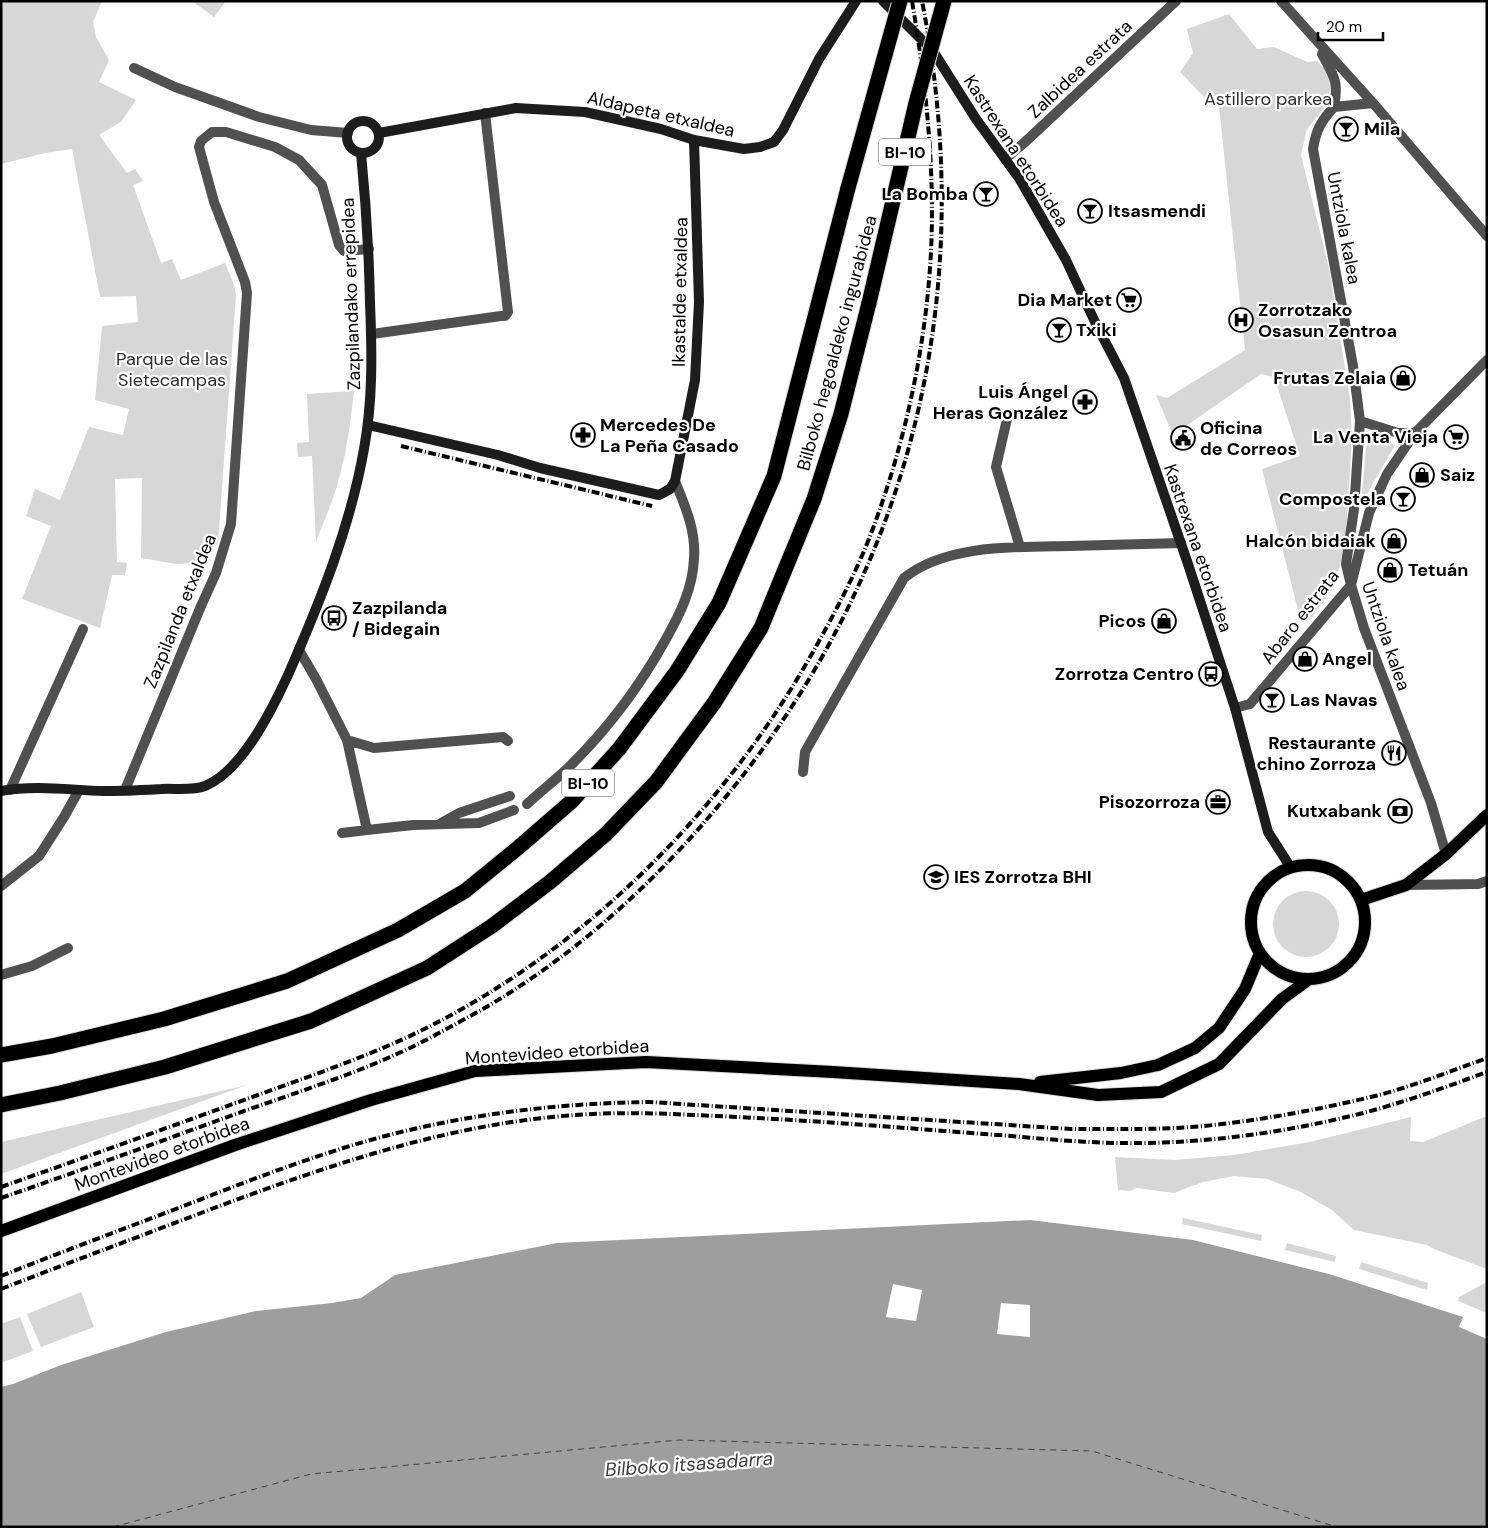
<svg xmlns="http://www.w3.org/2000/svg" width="1488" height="1528" font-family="'DM Sans',sans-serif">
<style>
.green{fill:#d7d7d7}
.water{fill:#9e9e9e}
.pier{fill:#fff}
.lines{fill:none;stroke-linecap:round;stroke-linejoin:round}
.ferry{stroke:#3f3f3f;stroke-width:1;stroke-dasharray:6 5;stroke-linecap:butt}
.primary-casing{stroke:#dbdbdb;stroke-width:14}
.highway-casing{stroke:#dbdbdb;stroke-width:17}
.street{stroke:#505050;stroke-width:10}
.secondary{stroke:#1d1d1d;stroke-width:10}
.primary{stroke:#000;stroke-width:12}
.highway{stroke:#000;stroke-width:15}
.rail{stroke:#000;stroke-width:4;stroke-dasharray:8 2.5 1 2.5;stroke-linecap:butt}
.highway-bridge-casing{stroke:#dbdbdb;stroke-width:17;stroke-linecap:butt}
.highway-bridge{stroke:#000;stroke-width:15}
.labels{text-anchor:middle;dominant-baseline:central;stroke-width:4.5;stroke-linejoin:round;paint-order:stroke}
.shield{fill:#fff;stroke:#4c4c4c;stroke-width:1}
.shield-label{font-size:16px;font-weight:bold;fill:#000}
.street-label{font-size:18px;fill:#000;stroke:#fff}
.park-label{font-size:18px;fill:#2e2e2e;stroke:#fff}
.poi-label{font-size:18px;font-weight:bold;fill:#000;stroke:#fff;text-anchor:start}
.water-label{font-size:19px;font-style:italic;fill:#3f3f3f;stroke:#fff}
</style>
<rect width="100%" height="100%" fill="#fff"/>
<path class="green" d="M1,1H102L93,22L96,37L109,60L99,82L136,100L121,122L99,135L127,173L135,169L143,181L133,185L161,263L172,259L181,280L225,263L234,285L236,296L218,543L199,563L176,564L141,558L142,478L115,479L117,562L127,563L125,575H112L100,628L22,599L51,526L26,516L35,489L60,500L89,427L123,435L129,409L95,400L102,326L138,322L136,296L100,297L72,149L45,153L1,164Z
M192,1H226L214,17Z
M1229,14L1257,49L1274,47L1307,62L1317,61L1328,72L1331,85L1328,103L1307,129L1301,155L1329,268L1350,399L1352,439L1346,533L1340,566L1332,590L1310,620L1298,610L1262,469L1300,456L1274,377L1261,374L1173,435L1156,395L1167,398L1245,350L1219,107L1213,97L1206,99L1180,72L1193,53L1187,29Z
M354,391C350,428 345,464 333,498C328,513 321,527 316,542L312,456L298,457L297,443L309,442L307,394Z
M1367,433L1395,445L1366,496L1362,494Z
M1273 924a33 33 0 1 1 66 0a33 33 0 1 1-66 0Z
M247,1085L1,1174V1142Z
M1487,1116V1269L1434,1249L1427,1245L1354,1230L1332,1210L1299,1191L1267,1179L1234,1176L1203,1182L1174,1193L1137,1188L1130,1191L1118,1190L1115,1157L1174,1160L1234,1155L1310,1142L1411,1117L1410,1141L1423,1142Z
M1183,1218L1262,1235L1261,1241L1182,1224Z
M1287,1243L1336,1256L1335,1262L1285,1250Z
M1361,1262L1428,1283L1427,1290L1359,1269Z
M1487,1282V1313L1458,1301L1459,1297Z
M81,1292L94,1327L41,1347L27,1314Z
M20,1317L33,1351L1,1363V1324Z"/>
<path class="water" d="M1030,1220L1193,1240L1329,1274L1463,1317L1459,1327L1487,1339V1527H1V1387L13,1384L61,1365L166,1332L256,1311L332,1303L361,1298L395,1275L557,1243Z"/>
<path class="pier" d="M893,1284L922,1290L916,1321L886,1317Z
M1001,1303L1030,1305V1337L997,1334Z"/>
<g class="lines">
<path class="ferry" d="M113,1527L311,1474L679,1440L1092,1451L1337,1527"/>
<g class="primary-casing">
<path id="primary" d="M1251 922a57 57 0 1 1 114 0a57 57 0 1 1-114 0Z
M1361,900L1406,885L1446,854L1487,815
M1040,1082L1121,1073L1158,1065L1195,1048L1219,1028L1245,989L1260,953
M1,1231L235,1145L371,1100L475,1071L646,1062L833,1072L1019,1084L1098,1095L1161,1092L1219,1064L1282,999L1308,980"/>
</g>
<g class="highway-casing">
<path id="highway" d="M1,1055L52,1046L164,1019L287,981L398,930L465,891L519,847L572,801L619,749L677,671L719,603L774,476L848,188
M1,1105L60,1093L165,1067L311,1021L427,968L492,926L550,882L606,834L656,782L714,703L761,628L814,499L841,414L869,303"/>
</g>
<path class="street" d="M1281,1L1373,103L1487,236
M1322,54C1334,77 1339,80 1334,107
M134,68L175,87L259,117L311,130L348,133
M1373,103L1334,107C1321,121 1316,130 1313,149L1353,366L1360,421L1354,509L1346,564L1351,585L1364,628L1431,803L1446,854
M1005,159L1024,143L1176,1
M372,334L501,316H505L508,312L485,113
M1007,419L996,467L1020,547
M1360,421L1398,433H1415
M299,650L316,679L347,740L367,830L413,825L479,823L514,810
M1235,708L1250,704L1351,585L1369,513L1387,474L1415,433L1487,360
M347,740L374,748L503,737L508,741
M803,772L805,752L904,578C946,544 1017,547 1070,546C1107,545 1144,544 1181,543
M10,790L83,629
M125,790L201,606L216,573L231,524L247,293L245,282L214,202L199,147L201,141L212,132H226L275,147L299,160L322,185L339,245L344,251L369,249
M527,804C540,792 554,781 567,769C606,731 640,686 666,639C680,614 693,588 694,558C696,530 685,506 675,481
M441,823L459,813L510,796
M342,833L367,830
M1406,885L1478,884L1487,881
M1,886L39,856L64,817L79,790
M1,975L32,966L68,948"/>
<path class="secondary" d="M883,1L933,51L976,119L1019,178L1066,260L1095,322L1124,378L1188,564L1235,708L1268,832L1291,868
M347 137a16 16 0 1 1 32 0a16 16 0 1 1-32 0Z
M379,133L516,108L585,112L661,129L694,140L744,149L760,147L774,142L783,130L819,59L856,1
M368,425L498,455L540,468L659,495L670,489L675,481L695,380L699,302L694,140
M1,791C35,785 69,790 103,791C122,791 141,790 161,789C174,788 192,791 205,786C242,771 272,710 288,675C320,602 350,528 364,449C373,400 372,352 370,303C369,252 366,203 361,153"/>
<use href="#primary" class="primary"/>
<use href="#highway" class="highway"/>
<path class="rail" d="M401,446L652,506
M1,1187C86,1157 170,1127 255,1096C318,1073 382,1052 442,1020C595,938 722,810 809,659C832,618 855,576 872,531C905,443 926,347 931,252C935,169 926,84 912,1
M1,1198C79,1171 156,1143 233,1115C294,1093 357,1074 416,1045C438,1034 461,1021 483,1009C571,958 649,888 714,811C910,580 980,298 922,1
M1,1276C61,1252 121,1230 181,1207C258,1177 337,1146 418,1128C494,1111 572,1103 650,1102L1071,1129C1115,1129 1159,1130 1204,1126C1263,1120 1322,1109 1379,1095C1416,1085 1451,1071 1487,1058
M1,1289C68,1263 135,1238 201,1213C328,1165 457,1120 593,1114C634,1112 675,1114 716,1116C810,1120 904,1128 998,1135C1047,1139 1095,1144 1144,1143C1217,1142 1292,1131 1363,1113C1405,1102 1446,1087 1487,1072"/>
<g class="highway-bridge-casing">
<path id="highway-bridge" d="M848,188L900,1
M869,303L916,103L944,1"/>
</g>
<use href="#highway-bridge" class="highway-bridge"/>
</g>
<defs>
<g id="bar-ring" transform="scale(1.25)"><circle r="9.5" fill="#fff" stroke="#000" stroke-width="1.5"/><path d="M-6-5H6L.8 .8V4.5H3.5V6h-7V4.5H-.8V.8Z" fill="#000"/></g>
<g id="supermarket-ring" transform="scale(1.25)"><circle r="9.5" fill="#fff" stroke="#000" stroke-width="1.5"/><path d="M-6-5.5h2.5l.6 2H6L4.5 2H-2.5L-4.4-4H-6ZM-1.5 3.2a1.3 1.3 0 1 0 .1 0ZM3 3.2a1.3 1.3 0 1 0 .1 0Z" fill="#000"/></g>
<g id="hospital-ring" transform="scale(1.25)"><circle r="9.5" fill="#fff" stroke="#000" stroke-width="1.5"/><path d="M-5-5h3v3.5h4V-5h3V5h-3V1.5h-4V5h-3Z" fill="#000"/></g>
<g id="shop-ring" transform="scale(1.25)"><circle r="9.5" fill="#fff" stroke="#000" stroke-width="1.5"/><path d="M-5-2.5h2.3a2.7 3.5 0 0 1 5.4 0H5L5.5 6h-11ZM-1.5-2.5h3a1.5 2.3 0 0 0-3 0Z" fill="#000"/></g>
<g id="pharmacy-ring" transform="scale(1.25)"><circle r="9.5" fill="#fff" stroke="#000" stroke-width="1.5"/><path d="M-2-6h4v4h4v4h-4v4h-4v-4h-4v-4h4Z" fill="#000"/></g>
<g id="civic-ring" transform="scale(1.25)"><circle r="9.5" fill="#fff" stroke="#000" stroke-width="1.5"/><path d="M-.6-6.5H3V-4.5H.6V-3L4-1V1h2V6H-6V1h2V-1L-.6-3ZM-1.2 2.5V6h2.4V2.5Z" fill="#000"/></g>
<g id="bus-ring" transform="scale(1.25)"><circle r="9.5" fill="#fff" stroke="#000" stroke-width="1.5"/><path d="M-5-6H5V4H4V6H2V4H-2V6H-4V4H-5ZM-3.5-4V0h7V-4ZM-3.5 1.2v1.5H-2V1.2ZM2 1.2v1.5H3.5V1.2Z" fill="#000"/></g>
<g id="restaurant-ring" transform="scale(1.25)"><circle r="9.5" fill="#fff" stroke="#000" stroke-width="1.5"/><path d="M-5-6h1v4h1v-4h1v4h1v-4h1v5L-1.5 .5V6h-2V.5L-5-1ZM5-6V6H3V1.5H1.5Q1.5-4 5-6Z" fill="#000"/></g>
<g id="office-ring" transform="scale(1.25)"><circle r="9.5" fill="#fff" stroke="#000" stroke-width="1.5"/><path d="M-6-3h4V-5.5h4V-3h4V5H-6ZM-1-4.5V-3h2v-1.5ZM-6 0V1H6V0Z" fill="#000"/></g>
<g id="bank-ring" transform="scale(1.25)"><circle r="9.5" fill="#fff" stroke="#000" stroke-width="1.5"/><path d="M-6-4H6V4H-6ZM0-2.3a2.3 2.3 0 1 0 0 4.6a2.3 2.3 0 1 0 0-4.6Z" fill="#000"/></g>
<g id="school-ring" transform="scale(1.25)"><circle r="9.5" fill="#fff" stroke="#000" stroke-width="1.5"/><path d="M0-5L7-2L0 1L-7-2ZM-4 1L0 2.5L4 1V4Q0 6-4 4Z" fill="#000"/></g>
</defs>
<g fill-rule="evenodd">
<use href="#bar-ring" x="1346" y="129"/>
<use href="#bar-ring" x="986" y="194"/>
<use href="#bar-ring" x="1090" y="211"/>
<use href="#supermarket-ring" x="1129" y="300"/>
<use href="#hospital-ring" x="1241" y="320"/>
<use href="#bar-ring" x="1059" y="330"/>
<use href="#shop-ring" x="1403" y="378"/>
<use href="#pharmacy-ring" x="1085" y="402"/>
<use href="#pharmacy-ring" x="583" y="435"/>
<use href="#supermarket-ring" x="1456" y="437"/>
<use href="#civic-ring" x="1183" y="438"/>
<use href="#shop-ring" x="1422" y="475"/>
<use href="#bar-ring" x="1403" y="499"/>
<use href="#shop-ring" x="1394" y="541"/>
<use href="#shop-ring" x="1390" y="570"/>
<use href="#bus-ring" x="334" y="618"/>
<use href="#shop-ring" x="1164" y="621"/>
<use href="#shop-ring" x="1305" y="659"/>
<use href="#bus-ring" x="1211" y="674"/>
<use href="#bar-ring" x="1272" y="700"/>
<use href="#restaurant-ring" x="1394" y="753"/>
<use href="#office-ring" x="1218" y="802"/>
<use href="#bank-ring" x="1400" y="811"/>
<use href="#school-ring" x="936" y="877"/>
</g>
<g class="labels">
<g class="shield">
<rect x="879" y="138.5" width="52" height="27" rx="4"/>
<rect x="562" y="769.5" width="52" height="27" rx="4"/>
</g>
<g class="shield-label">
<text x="905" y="152">BI-10</text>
<text x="588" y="783">BI-10</text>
</g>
<g class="street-label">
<text transform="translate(1080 69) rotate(-43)">Zalbidea estrata</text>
<text transform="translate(661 114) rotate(13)">Aldapeta etxaldea</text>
<text transform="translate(1016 151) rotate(57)">Kastrexana etorbidea</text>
<text transform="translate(1344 228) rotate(79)">Untziola kalea</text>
<text transform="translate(680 292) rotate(-89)">Ikastalde etxaldea</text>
<text transform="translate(351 294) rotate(-92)">Zazpilandako errepidea</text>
<text transform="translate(837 343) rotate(-75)">Bilboko hegoaldeko ingurabidea</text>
<text transform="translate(1198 548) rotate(71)">Kastrexana etorbidea</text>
<text transform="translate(180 611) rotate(-68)">Zazpilanda etxaldea</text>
<text transform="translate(1300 617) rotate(-52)">Abaro estrata</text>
<text transform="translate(1386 636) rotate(71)">Untziola kalea</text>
<text transform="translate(557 1052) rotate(-4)">Montevideo etorbidea</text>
<text transform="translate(162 1154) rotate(-20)">Montevideo etorbidea</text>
</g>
<g class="park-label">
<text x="1268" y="99">Astillero parkea</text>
<text x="172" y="359">Parque de las<tspan x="172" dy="21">Sietecampas</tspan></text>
</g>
<g class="poi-label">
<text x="1364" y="129">Mila</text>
<text x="968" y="194" text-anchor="end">La Bomba</text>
<text x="1108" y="211">Itsasmendi</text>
<text x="1112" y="300" text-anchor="end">Dia Market</text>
<text x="1258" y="310">Zorrotzako<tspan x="1258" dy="21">Osasun Zentroa</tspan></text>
<text x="1076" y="330">Txiki</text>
<text x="1386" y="378" text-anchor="end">Frutas Zelaia</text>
<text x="1068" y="392" text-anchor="end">Luis Ángel<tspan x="1068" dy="21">Heras González</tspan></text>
<text x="600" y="425">Mercedes De<tspan x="600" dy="21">La Peña Casado</tspan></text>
<text x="1200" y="428">Oficina<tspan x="1200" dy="21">de Correos</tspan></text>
<text x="1438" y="437" text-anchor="end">La Venta Vieja</text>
<text x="1440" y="475">Saiz</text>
<text x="1386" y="499" text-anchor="end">Compostela</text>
<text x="1376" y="541" text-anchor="end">Halcón bidaiak</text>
<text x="1408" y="570">Tetuán</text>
<text x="352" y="608">Zazpilanda<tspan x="352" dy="21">/ Bidegain</tspan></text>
<text x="1146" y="621" text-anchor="end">Picos</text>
<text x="1322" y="659">Angel</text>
<text x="1194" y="674" text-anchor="end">Zorrotza Centro</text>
<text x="1290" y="700">Las Navas</text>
<text x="1376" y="743" text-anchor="end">Restaurante<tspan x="1376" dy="21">chino Zorroza</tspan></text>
<text x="1200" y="802" text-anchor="end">Pisozorroza</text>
<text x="1382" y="811" text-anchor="end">Kutxabank</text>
<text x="954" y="877">IES Zorrotza BHI</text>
</g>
<g class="water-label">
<text transform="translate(689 1464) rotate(-4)">Bilboko itsasadarra</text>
</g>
</g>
<rect width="1488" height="1528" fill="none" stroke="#000000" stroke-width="5"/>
<path d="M1318 32v8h65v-8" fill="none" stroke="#000000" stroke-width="2.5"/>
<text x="1326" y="32" font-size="15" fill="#000000" stroke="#ffffff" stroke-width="4" paint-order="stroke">20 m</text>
</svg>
